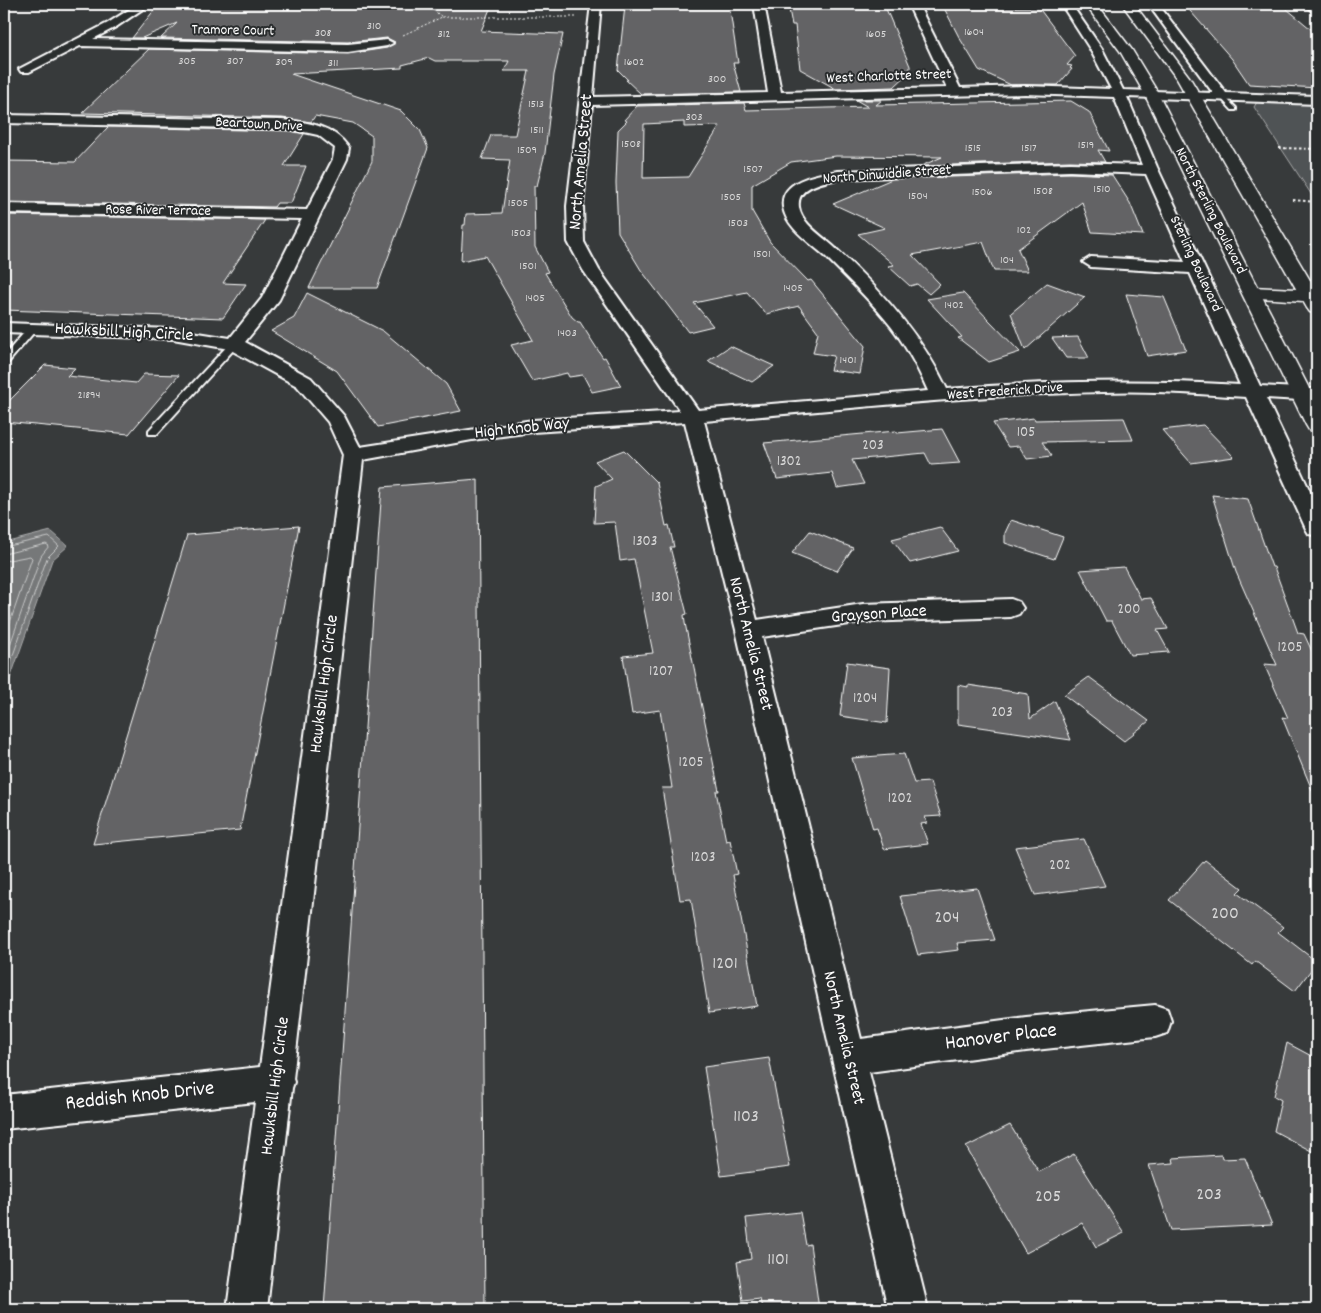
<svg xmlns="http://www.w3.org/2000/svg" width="1321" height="1313" font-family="Dekko,sans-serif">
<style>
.green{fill:#505354;stroke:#a8a9aa}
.water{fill:#767879;stroke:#adaeaf}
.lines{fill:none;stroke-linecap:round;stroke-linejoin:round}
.shore{stroke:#c8c9c9;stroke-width:1}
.building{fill:#636465;stroke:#fff;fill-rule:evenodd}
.lane-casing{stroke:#fff;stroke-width:4}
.street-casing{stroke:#fff;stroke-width:4}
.secondary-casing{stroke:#fff;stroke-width:3}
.primary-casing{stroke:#fff;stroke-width:3}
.path-far1{stroke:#fff;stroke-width:1;stroke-dasharray:2 2;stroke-linecap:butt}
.path{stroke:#fff;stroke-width:2;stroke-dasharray:2.5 2.5;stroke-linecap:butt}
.lane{fill:#2a2d2e;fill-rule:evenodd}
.street{fill:#2a2d2e;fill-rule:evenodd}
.secondary{fill:#2a2d2e;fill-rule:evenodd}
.primary{fill:#2a2d2e;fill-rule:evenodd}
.labels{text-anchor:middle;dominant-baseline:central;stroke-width:4;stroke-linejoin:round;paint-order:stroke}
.far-number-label{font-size:12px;fill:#d8d8d8}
.far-street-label{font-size:15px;fill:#fff;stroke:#2a2d2e}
.number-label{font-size:15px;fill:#d8d8d8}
.street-label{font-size:18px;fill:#fff;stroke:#2a2d2e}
.near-number-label{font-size:18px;fill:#d8d8d8}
.near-street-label{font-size:21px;fill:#fff;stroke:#2a2d2e}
</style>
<rect width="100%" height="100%" fill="#373a3b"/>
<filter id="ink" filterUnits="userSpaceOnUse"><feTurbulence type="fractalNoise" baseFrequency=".02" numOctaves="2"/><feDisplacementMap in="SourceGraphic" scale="10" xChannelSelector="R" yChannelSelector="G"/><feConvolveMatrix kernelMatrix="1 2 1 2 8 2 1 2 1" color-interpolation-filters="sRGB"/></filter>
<g filter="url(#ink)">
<path class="green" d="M1257,102L1317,104V203L1254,107Z"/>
<path class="water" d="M51,531L68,546L52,560L4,696V543Z"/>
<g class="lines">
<path class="shore" d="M4,547L49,537L59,546L47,558L4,681
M4,554L46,544L49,546L41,556L4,662
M4,561L30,556L32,558L4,640"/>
</g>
<path class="building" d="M159,4H309L369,6L368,8L440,9L447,4H492L481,31L563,34L554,75L545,153L537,186H534L535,247L548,272L545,273L572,317L578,322H580L603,358L605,357L621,386L592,392L583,375L569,377L567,373L532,381L511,345L533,340L485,256L461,261L463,225H465L466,214L502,213L510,160L482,159L491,135H515L529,71H504L509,61H435L429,58L402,65V68L291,74L401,111L420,130L428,148L377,288H309L372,161V136L353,123L315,116L311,122L282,118L82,113L149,49L348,54L387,48L395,42L387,38L348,42L161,38L177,23L142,38H132Z
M669,4H729L738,63H733L741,92L641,94L626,80H628L618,70L625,6H669Z
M788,4H884L910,66V72L894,87L836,89L800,69L795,25H792Z
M1184,4H1281L1317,34V88L1249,84L1232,59Z
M1038,7L1075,56L1067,65L1072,66L1070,68L1072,69L1058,85H1011L979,70L959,37L944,8Z
M856,100H882L876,105L1071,101L1089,112L1109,151L1098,150L1105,162L1070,161L921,166L942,157L836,156L791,162L752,185V211L770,242L808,281L811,280L865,346L860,374L830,370L834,356L813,353L818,332L799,306L766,314L747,292L694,303L713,326L688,332L641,270L618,232L616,183L618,130L627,121L624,120L637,106L744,103L746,110L868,107ZM684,122V127L720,126L688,177L643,178L644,124Z
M108,127L290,131L304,134L284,166H306L291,203H277L274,207L4,202V161L75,162Z
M1070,173L1112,175L1130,203L1143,235L1092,232L1082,202L1018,249L1028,271H994L983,242L912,255L940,284L929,294L917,284L910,286L888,266L894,265L858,234L885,228L833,204L892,179Z
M4,215L265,220L223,283L246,284L223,318L4,310Z
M1047,283L1085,297L1025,350L1011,313Z
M307,293L383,331L446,384L461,411L378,427L337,371L271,331L294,318Z
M963,293L990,321L1020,352L989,362L958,338L962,337L927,299Z
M1126,294L1164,297L1186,350L1147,356Z
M1078,337L1089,358H1066L1052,338Z
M730,346L774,366L752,382L708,361Z
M45,365L75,368L67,376L136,383L144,374L179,375L129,434L4,422V406Z
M1034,418L1035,420L1124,418L1133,440L1042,442L1052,456L1027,459L1019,446L1008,447L993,423Z
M1203,425L1234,457L1191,463L1162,430Z
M942,429L960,463L931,465L925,453L852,460L864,484L837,488L832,473L777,479L764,443L896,431L897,433Z
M624,450L657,483L666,526L669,525L674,547H670L687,614L684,615L685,623L719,791H716L726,841L730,840L737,874L733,875L757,1006L709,1013L691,899L680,900L662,788H672L660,710L632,714L623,656L653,653L634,559L620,561L615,522L594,523L596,486L612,479L595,461Z
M478,479L485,1309H324L382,487Z
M1212,495L1248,499L1272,567H1274L1298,633L1304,634L1317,662V802L1282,717L1288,718L1264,664L1277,665L1236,572Z
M1011,520L1063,537L1054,559L1005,543V533Z
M299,526L240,830L93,844L187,535Z
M940,527L958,551L910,563L892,539Z
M810,531L853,548L837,571L792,553Z
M1124,567L1141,599L1151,598L1168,629L1157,630L1169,652L1130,655L1112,621H1106L1080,570Z
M847,662L890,668L887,723L840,716Z
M1089,677L1149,721L1124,741L1064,695Z
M958,685L968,687V685L1028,694L1030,719L1055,701L1071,740L958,724Z
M904,754L914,783L930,782L941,816L925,817L927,823L921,824L928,844L884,849L877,828L873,829L852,758Z
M1084,839L1105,886L1035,895L1015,847Z
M1205,860L1242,888L1237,893L1283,927L1278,932L1317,962L1295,991L1255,961L1252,965L1169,900Z
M977,888L995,940L957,943L959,950L918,955L900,896Z
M1287,1043L1317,1059V1154L1274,1131L1281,1100L1274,1096Z
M769,1058L790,1167L721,1176L704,1067Z
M1010,1125L1039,1172L1074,1154L1124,1233L1096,1247L1082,1223L1026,1253L966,1147Z
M1221,1155L1222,1159L1245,1158L1272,1225L1171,1230L1149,1165L1174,1163L1173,1158Z
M800,1212L806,1245L810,1244L819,1309H762L760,1299L743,1301L737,1262L751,1259L746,1218Z"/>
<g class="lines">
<g class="lane-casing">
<path id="lane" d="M1222,94L1236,108V110H1232L1220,97Z
M32,326L36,329L35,331L7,364L4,365V356L29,327Z
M234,341L239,344L237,346L157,434H149V430L231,342Z"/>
</g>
<g class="street-casing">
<path id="street" d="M138,4H150L116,27L93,39L348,44L387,40L393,43L387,46L348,52L80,46L29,72H21L19,69L108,23Z
M591,4H601L593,97L768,93L754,4H764L781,92L947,88L908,4H918L960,88L1025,86L1111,89L1090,49L1061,4H1071L1102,49L1123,90L1213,93L1148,4H1158L1226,93L1317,96V104L1127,97L1157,167L1260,386L1317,389V401L1266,398L1317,506V536L1309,534L1306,529L1246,397C1198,394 1150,390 1102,392C969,395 837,410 704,421L757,620L863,604L1011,599L1019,602L1023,608L1019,614L1011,617L863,622L762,637L861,1039L1026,1017L1155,1005L1167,1009L1171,1021L1167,1033L1155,1037L1026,1051L869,1072L928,1309H888L736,630L685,422L533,432L472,440L363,460L293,1079L294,1082L292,1088L267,1309H227L255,1102L4,1129V1095L260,1067L343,455L328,422L297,386L229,349L173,339L4,333V323L173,329L230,338L262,298L302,219L4,213V204L307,210L333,159L335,148L318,135L290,129L4,123V115L282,120C308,122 333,125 349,148L347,159L279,300L245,342L311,378L344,416L360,447L533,420L680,411L583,270L568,242L567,206ZM1025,94L1114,97L1142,165L1070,163L838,171C820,174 779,179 783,207C786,228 811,243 825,256C845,276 867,297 885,319C903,340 917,366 928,391L698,410L599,270L584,242L583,206L592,105ZM1070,171L1146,174L1185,262L1091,257L1083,262L1091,267L1190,273L1240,385C1142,379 1045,381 947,389C921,334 878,287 833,246C822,236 801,223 799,207C796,186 824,182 838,179Z
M1303,4L1317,6V14Z"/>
</g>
<g class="secondary-casing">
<path id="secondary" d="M1252,287L1317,290V302L1245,297L1243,293L1245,289Z"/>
</g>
<g class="primary-casing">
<path id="primary" d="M1085,4H1097L1132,50L1158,93L1317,404V432L1309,430L1306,425L1144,93L1120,51Z
M1122,4H1134L1190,78L1317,292V314L1310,312L1307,308L1177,79Z"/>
</g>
<path class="path-far1" d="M442,17H577
M403,35L442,17L426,4"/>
<path class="path" d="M1279,148L1317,149
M1293,200L1317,202"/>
<use href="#lane" class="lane"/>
<use href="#street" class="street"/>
<use href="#secondary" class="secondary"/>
<use href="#primary" class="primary"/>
</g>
</g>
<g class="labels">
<g class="far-number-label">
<text x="374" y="26">310</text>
<text x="974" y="32">1604</text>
<text x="323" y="33">308</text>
<text x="444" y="34">312</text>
<text x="876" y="34">1605</text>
<text x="187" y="61">305</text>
<text x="235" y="61">307</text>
<text x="284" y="62">309</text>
<text x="634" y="62">1602</text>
<text x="333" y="63">311</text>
<text x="717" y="79">300</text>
<text x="536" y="104">1513</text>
<text x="694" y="117">303</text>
<text x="537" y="130">1511</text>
<text x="631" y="144">1508</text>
<text x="1086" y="145">1519</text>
<text x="973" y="148">1515</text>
<text x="1029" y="148">1517</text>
<text x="527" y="150">1509</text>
<text x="753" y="169">1507</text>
<text x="1102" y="189">1510</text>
<text x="1043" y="191">1508</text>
<text x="982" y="192">1506</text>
<text x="918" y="196">1504</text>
<text x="731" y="197">1505</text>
<text x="518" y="203">1505</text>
<text x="738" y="223">1503</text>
<text x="1024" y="230">102</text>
<text x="521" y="233">1503</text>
<text x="762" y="254">1501</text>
<text x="1007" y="260">104</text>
<text x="528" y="266">1501</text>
<text x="793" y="288">1405</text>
<text x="535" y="298">1405</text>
<text x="954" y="305">1402</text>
<text x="567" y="333">1403</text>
<text x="848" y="360">1401</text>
<text x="89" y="395">21894</text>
</g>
<g class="far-street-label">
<text transform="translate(233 31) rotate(1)">Tramore Court</text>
<text transform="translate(889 77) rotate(-2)">West Charlotte Street</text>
<text transform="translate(259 125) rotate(3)">Beartown Drive</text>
<text transform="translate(887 175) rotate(-4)">North Dinwiddie Street</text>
<text transform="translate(158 211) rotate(1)">Rose River Terrace</text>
<text transform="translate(1210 211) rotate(63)">North Sterling Boulevard</text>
<text transform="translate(1195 264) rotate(65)">Sterling Boulevard</text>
<text transform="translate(1005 392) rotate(-4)">West Frederick Drive</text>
</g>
<g class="number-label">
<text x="1026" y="433">105</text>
<text x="873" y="446">203</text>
<text x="789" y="462">1302</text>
<text x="645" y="542">1303</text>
<text x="662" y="598">1301</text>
<text x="1129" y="610">200</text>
<text x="1290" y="648">1205</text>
<text x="661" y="672">1207</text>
<text x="865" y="699">1204</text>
<text x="1002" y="713">203</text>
<text x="691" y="763">1205</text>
<text x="900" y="799">1202</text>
<text x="703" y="858">1203</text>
<text x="1060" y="866">202</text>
</g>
<g class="street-label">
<text transform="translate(582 162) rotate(-85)">North Amelia Street</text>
<text transform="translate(124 333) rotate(3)">Hawksbill High Circle</text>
<text transform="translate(522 429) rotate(-6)">High Knob Way</text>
<text transform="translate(879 615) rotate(-4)">Grayson Place</text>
<text transform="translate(750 644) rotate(76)">North Amelia Street</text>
<text transform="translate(325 684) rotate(-83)">Hawksbill High Circle</text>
<text transform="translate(843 1038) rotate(77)">North Amelia Street</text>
<text transform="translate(276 1086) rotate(-83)">Hawksbill High Circle</text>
</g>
<g class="near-number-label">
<text x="1225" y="914">200</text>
<text x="947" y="918">204</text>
<text x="725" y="964">1201</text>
<text x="746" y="1117">1103</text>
<text x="1209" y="1195">203</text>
<text x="1048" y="1197">205</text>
<text x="778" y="1260">1101</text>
</g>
<g class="near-street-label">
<text transform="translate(1001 1038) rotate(-7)">Hanover Place</text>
<text transform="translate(140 1097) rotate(-6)">Reddish Knob Drive</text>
</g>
</g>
<rect width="1321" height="1313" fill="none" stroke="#2a2d2e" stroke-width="20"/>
<rect x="10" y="10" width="1301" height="1293" fill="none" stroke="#fff" stroke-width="2" filter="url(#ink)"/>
</svg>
